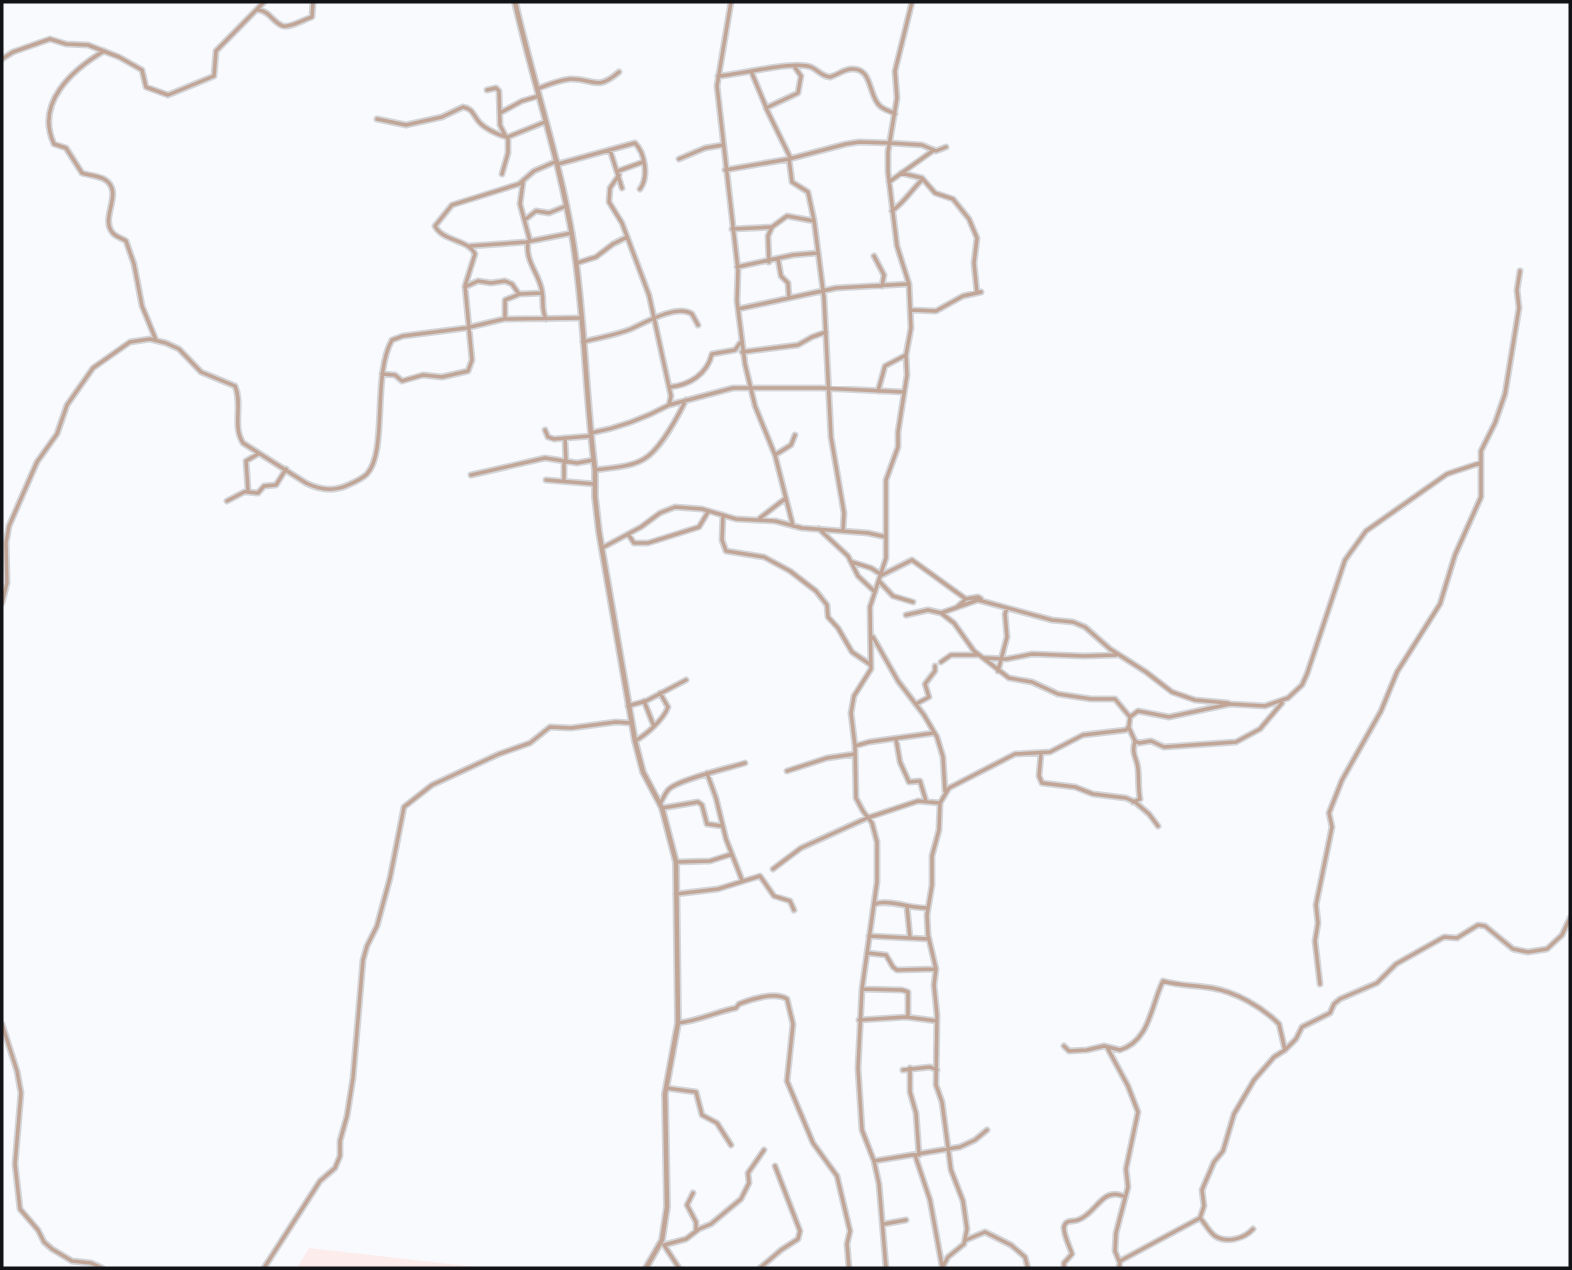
<svg xmlns="http://www.w3.org/2000/svg" width="1572" height="1270" font-family="'PT Serif',serif">
<style>
.education{fill:#fcecec}
.lines{fill:none;stroke-linecap:round;stroke-linejoin:round}
.minor-casing{stroke:#d4d5d9;stroke-width:7}
.tertiary-casing{stroke:#d4d5d9;stroke-width:8}
.minor{stroke:#c1a596;stroke-width:3.5}
.tertiary{stroke:#c1a596;stroke-width:4.5}
</style>
<rect width="100%" height="100%" fill="#f9fafe"/>
<path class="education" d="M309,1248L485,1268H297Z"/>
<g class="lines">
<g class="minor-casing">
<path id="minor" d="M731,2L717,86L738,270L737,301L745,364L755,406L775,455L793,526
M258,10C270,11 272,22 283,26C290,28 305,19 312,17L313,2
M104,51C72,70 35,103 54,144L66,148L82,173C88,175 98,176 104,179C125,191 100,217 112,232C115,237 122,238 126,241L134,264L142,306L156,340
M2,59L13,52L50,39L66,44L88,45L119,57L142,70L146,87L168,95L214,76L216,51L264,2
M751,71L766,107
M718,76C739,75 794,60 811,67C818,70 821,76 830,77C838,75 842,70 851,69C873,67 868,96 880,106C884,110 891,111 895,114
M537,89C547,85 559,80 570,79C593,78 596,92 619,72
M487,90L496,88L499,91L500,125L506,137
M500,113L522,101L539,96
M377,119L406,125L442,117L463,107C474,109 473,116 480,123C486,129 500,136 508,137L545,122
M890,143L922,145L936,151L946,147
M610,150L622,188
M679,159L705,148L723,145
M789,159L792,182L808,192L814,220L824,298L831,437L844,513L843,531
M791,159L766,108L798,93L801,76L794,66
M558,164L635,143C645,153 649,177 640,189
M725,170L789,159L846,144L859,142L890,143
M618,171L643,162
M901,173L922,178L935,193L953,199L969,219L977,238L974,263L977,293
M502,174L508,153V137
M523,182L520,204L530,241
M889,182L934,150
M892,211C905,202 912,189 923,179
M526,219L536,211L549,213L566,206
M732,229L772,227L787,216L814,221
M528,242C525,262 539,273 542,291C544,302 541,309 546,319
M470,246L526,242L572,233
M874,256L884,275L882,286
M778,259L781,276L788,283L789,298
M769,262L768,236L772,227
M577,263L596,257L613,244L627,237
M737,267L793,255L817,253
M465,287L478,281L491,283L505,281L512,284L519,294L542,293
M738,309L836,288L908,284
M911,310L936,311L963,296L981,292
M505,319V300L520,294
M583,342C598,338 616,335 631,329C646,322 677,304 692,314L698,325
M742,352L798,345L812,337L826,332
M382,374L395,375L402,381L423,375L442,377L468,371L472,360L465,286L475,254C468,239 443,242 435,226L452,205L519,184L534,171L557,161
M670,387C690,385 707,374 712,354L735,350L740,343
M878,391L885,366L906,355
M669,405L733,388H821L904,392
M545,430L548,437L554,439L591,436
M591,433C618,428 645,418 669,405L671,396L649,295L622,223L609,202L610,188L619,175
M565,438L566,462
M775,455L791,445L795,435
M564,461V480
M595,470C610,468 631,467 644,459C661,449 677,418 686,400
M471,475L545,458L577,463L593,460
M546,480L595,484
M247,492L258,493L264,486L276,485L286,469
M227,501L248,490L246,461L258,454
M723,515L722,540L726,551L764,557L790,571L816,591L827,605L828,617L838,628L852,652L871,665
M760,518L786,498
M819,529L848,556L858,576L875,592
M628,534L634,543H648L699,527L708,512
M602,548L641,527L660,513L675,507L702,509L736,519L775,521L802,528L868,533L886,537
M852,562L871,568L882,575L912,560L966,599
M879,581L893,596L913,602
M2,603L7,583L6,543L9,526L37,462L57,434L67,405L93,368L130,342L150,339L166,343L179,349L201,372L235,386C243,404 232,426 243,443L306,483C320,490 333,492 348,485C355,482 362,479 367,474C388,451 372,375 392,340L403,336L466,328L504,319L581,318
M957,607L966,599L978,597L981,599
M941,613L954,623L974,651L1009,678L1032,682L1058,694L1091,699H1115L1130,717
M906,615L928,610L941,613L978,600L1052,620L1073,622L1085,627L1110,649L1146,672L1172,692L1195,700L1228,703
M873,637L898,681L924,715L937,737L943,757L945,791
M985,658L1007,659L1032,654L1084,656L1116,655
M941,662L951,655H977
M998,671L1007,637L1005,614L1007,608
M644,701L653,724
M916,704L929,697L925,684L935,671V666
M628,706L646,701L686,680
M1129,728L1135,741L1139,743L1151,741L1164,747L1236,742L1260,729L1282,703
M896,739L900,762L909,782L920,781L926,801
M635,741C646,735 664,719 668,707L660,693
M855,746L869,742L934,733
M1041,754L1039,776L1042,783L1075,787L1093,794L1126,798L1135,802L1149,814L1158,826
M787,771L827,758L855,754
M707,773L716,798L726,839L742,880
M1133,802L1140,799C1138,788 1139,779 1138,769C1137,757 1131,755 1135,741
M660,804C663,799 665,793 669,789C680,779 729,768 745,763
M662,808L698,802L702,805L707,824L722,826
M676,862L710,861L732,854
M773,869L801,848L867,818L918,801L940,803
M676,894L718,889L760,876L774,896L790,901L794,910
M875,904C888,899 912,909 928,908
M907,907L910,938
M869,936L929,939
M867,953L886,955L893,967L897,970L936,969
M1320,984L1315,941L1318,923L1316,905L1332,827L1329,813L1342,780L1381,711L1397,672L1440,604L1455,555L1481,497V451L1495,423L1505,394L1519,308L1517,290L1520,271
M862,989L902,990L908,992V1017
M859,1020L906,1017L937,1021
M678,1023C698,1021 716,1012 736,1008L739,1004C752,999 775,991 787,999L793,1024L787,1081L813,1143L837,1176L850,1231L847,1244L849,1268
M2,1024L17,1071L21,1093L15,1164L20,1209L38,1230L44,1242L52,1249L72,1261L91,1263L102,1268
M1064,1046L1069,1051L1087,1050L1104,1046L1120,1050C1150,1041 1151,1005 1163,981C1179,986 1196,985 1212,988C1236,992 1262,1007 1279,1024L1285,1050
M1108,1049L1128,1086L1138,1112L1126,1169L1128,1187L1116,1233L1115,1251L1119,1261
M910,1068V1092L916,1113L919,1155
M903,1070L930,1067L937,1070
M666,1088L696,1092L702,1115L717,1123L731,1145
M915,1155L930,1200L942,1266
M874,1161L960,1147L975,1140L987,1130
M693,1193L687,1205L696,1222V1231
M1200,1218C1205,1223 1209,1232 1215,1236C1227,1244 1245,1238 1253,1229
M884,1224L906,1220
M966,1240L985,1232L1011,1245L1025,1257L1028,1268
M664,1245L686,1239L699,1229L711,1224L741,1199L749,1183L748,1173L764,1150
M664,1245L679,1268
M264,1268L320,1181L335,1168L340,1156V1141L347,1116L353,1078L363,960L367,946L377,926L390,878L404,807L432,785L499,754L530,743L550,727L571,728L616,722L631,723
M760,1268L781,1250L798,1239L800,1231L775,1166
M886,1268L879,1184L874,1161L862,1130L858,1068L862,989L877,882V842L872,823L863,811L856,798L855,746L851,713L854,696L871,669L870,607L886,558V480L898,447V432L907,375L906,355L911,328L909,284L897,246L888,172V152L897,98L895,71L912,2
M942,1268L948,1257L964,1244L967,1229L963,1201L951,1170L942,1102L936,1085L937,1015L934,985L936,969L928,935L927,915L932,885V856L939,830L940,803L949,788L1015,754L1050,752L1083,735L1126,730L1129,726L1130,717L1138,711L1169,717L1230,704L1265,706L1288,698L1302,685L1307,674L1345,560L1366,531L1447,474L1480,463
M1064,1268V1263L1072,1254C1070,1247 1063,1234 1064,1227C1066,1219 1072,1222 1078,1220C1096,1214 1102,1187 1123,1196
M1119,1268L1120,1261L1200,1218L1204,1206L1202,1190L1214,1162L1223,1151L1234,1114L1254,1080L1274,1057L1285,1050L1296,1039L1302,1027L1330,1013L1334,1004L1340,999L1377,983L1396,964L1444,937L1457,938L1478,925L1485,926L1513,949L1528,952L1547,949L1562,935L1570,918"/>
</g>
<g class="tertiary-casing">
<path id="tertiary" d="M515,2C533,82 560,160 573,241C585,316 585,394 595,470V497L599,532L635,741L643,772L662,808L676,862L678,1023L665,1094L667,1207L662,1240L646,1268"/>
</g>
<use href="#minor" class="minor"/>
<use href="#tertiary" class="tertiary"/>
</g>
<rect width="1572" height="1270" fill="none" stroke="#121317" stroke-width="7"/>
</svg>
